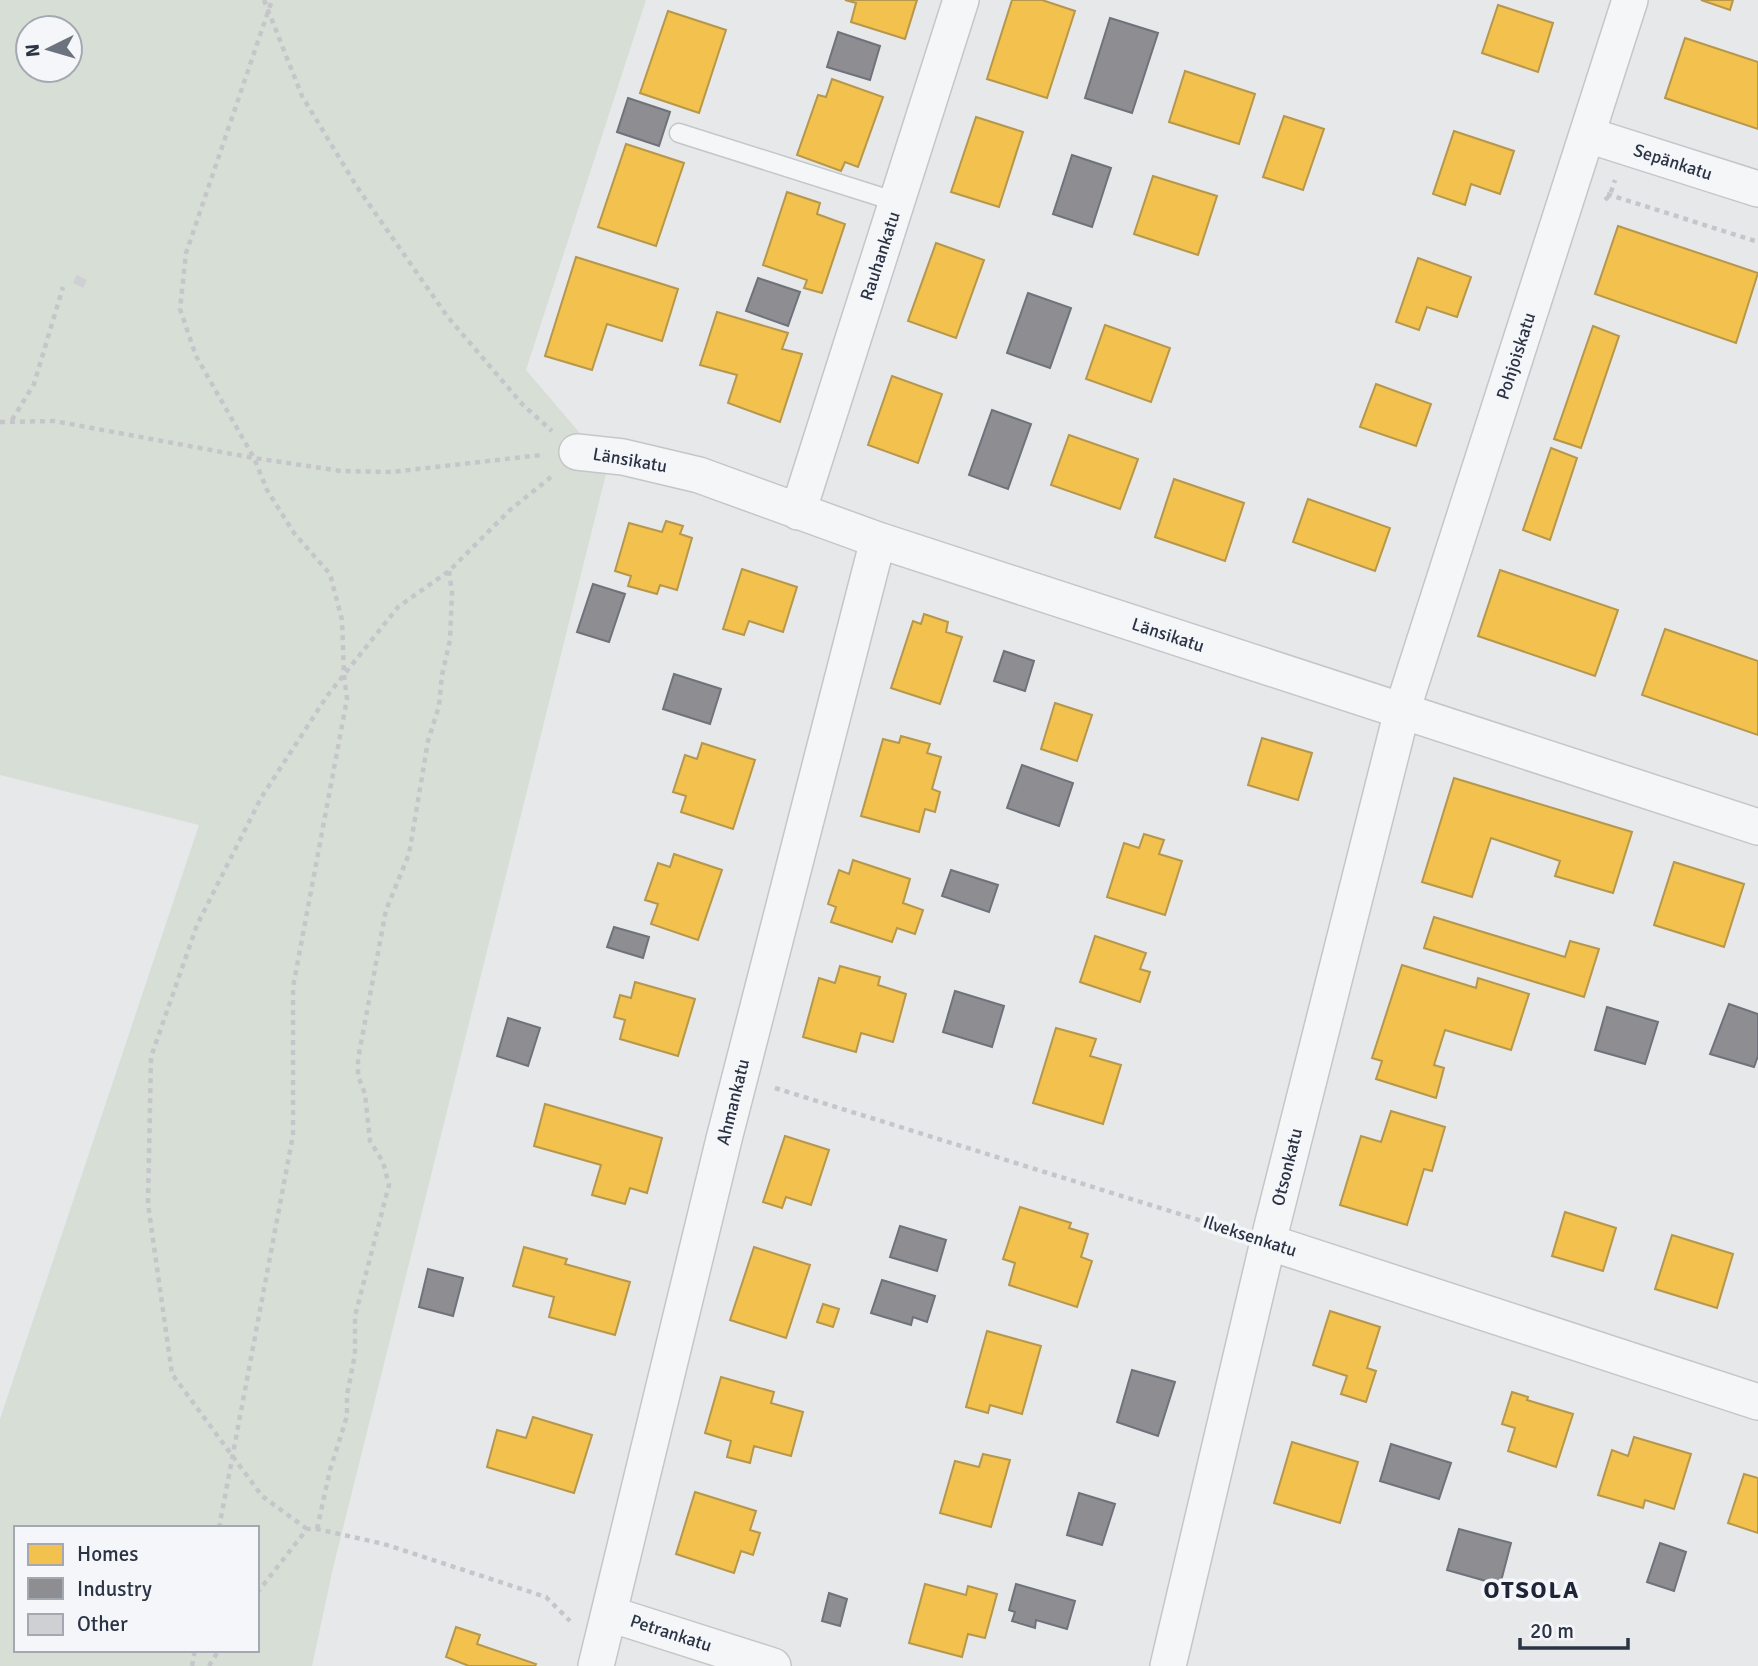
<svg xmlns="http://www.w3.org/2000/svg" width="1758" height="1666" font-family="Signika,sans-serif">
<style>
.green{fill:#d6ded6;fill-rule:evenodd}
.homes{fill:#f2c14e;stroke:#b6974b;stroke-width:2}
.industry{fill:#8d8d92;stroke:#70727b;stroke-width:2}
.building{fill:#ced0d3}
.lines{fill:none;stroke-linecap:round;stroke-linejoin:round}
.service-casing{stroke:#c4c6c8;stroke-width:21}
.minor-casing{stroke:#c4c6c8;stroke-width:38}
.path{stroke:#c5c6ca;stroke-width:4.5;stroke-dasharray:5 5;stroke-linecap:butt}
.service{stroke:#f5f6f7;stroke-width:18}
.minor{stroke:#f5f6f7;stroke-width:35}
.labels{text-anchor:middle;dominant-baseline:central;stroke-width:7;stroke-linejoin:round;paint-order:stroke}
.street-label{font-size:18px;fill:#2b3445;stroke:#f4f6f9}
.district-label{font-size:24px;font-weight:bold;letter-spacing:2px;fill:#1d2536;stroke:#f4f6f9}
</style>
<rect width="100%" height="100%" fill="#e6e8ea"/>
<path class="green" d="M0,0H646L526,370L608,466L333,1568L312,1666H0V1419L199,825L0,775ZM28,28H70V70H28ZM16,1528H257V1650H16Z"/>
<path class="homes" d="M845,0H917L905,39L851,22L856,3Z
M1012,0H1042L1075,11L1047,98L987,79Z
M1701,0H1733L1730,10Z
M1498,5L1553,23L1538,72L1482,53Z
M668,11L726,30L699,113L640,93Z
M1685,38L1758,62V129L1665,98Z
M1185,71L1255,94L1239,144L1169,122Z
M832,79L883,97L858,167L845,162L841,171L797,155L818,95L826,97Z
M1284,116L1324,129L1303,190L1263,177Z
M976,117L1023,132L999,207L951,192Z
M1454,131L1514,151L1500,194L1471,184L1465,205L1433,194Z
M626,144L684,163L656,246L598,227Z
M1153,176L1217,196L1198,255L1134,234Z
M787,192L820,203L817,214L845,224L822,293L804,288L807,280L763,265Z
M1618,226L1758,273L1736,343L1595,294Z
M936,243L984,260L956,338L908,321Z
M576,257L678,289L662,341L607,324L592,370L545,356Z
M1418,258L1471,277L1457,317L1427,307L1419,330L1396,322Z
M717,312L788,333L782,349L802,354L780,422L728,403L737,375L700,365Z
M1105,325L1170,348L1151,402L1086,379Z
M1593,326L1619,336L1581,448L1554,439Z
M892,376L942,394L918,463L868,445Z
M1376,384L1431,404L1416,446L1360,427Z
M1069,435L1138,459L1120,509L1051,485Z
M1551,448L1577,458L1550,540L1523,530Z
M1174,479L1244,503L1225,561L1155,537Z
M1308,499L1390,528L1375,571L1293,542Z
M666,521L683,526L680,534L692,538L677,590L660,585L657,594L628,586L631,576L615,571L629,523L662,532Z
M742,569L797,587L783,632L749,621L744,635L723,629Z
M1500,570L1618,610L1595,676L1478,636Z
M924,614L948,622L946,632L962,637L940,704L891,688L913,621L921,624Z
M1665,629L1758,661V735L1642,695Z
M1055,703L1092,715L1077,761L1041,749Z
M901,736L930,744L927,753L941,757L932,789L940,792L935,812L925,809L919,832L861,816L883,739L899,743Z
M1262,738L1312,753L1298,800L1248,785Z
M702,743L755,760L733,829L681,812L686,796L673,792L685,755L697,759Z
M1454,778L1632,832L1613,893L1555,876L1560,861L1491,838L1472,897L1422,882Z
M1144,834L1164,840L1159,854L1182,861L1165,915L1107,897L1124,843L1139,848Z
M674,854L722,870L698,940L651,924L658,904L645,900L658,863L670,867Z
M853,860L910,879L903,903L923,910L915,934L897,928L892,942L831,922L836,907L828,904L839,870L849,874Z
M1674,862L1744,884L1724,947L1654,925Z
M1434,917L1565,957L1570,941L1599,949L1584,997L1424,948Z
M1095,936L1146,953L1140,969L1150,972L1140,1002L1080,982Z
M1402,965L1476,988L1478,978L1529,994L1511,1050L1445,1030L1434,1065L1444,1068L1436,1098L1376,1079L1382,1061L1372,1058Z
M840,966L880,977L878,985L906,994L893,1042L861,1033L856,1052L803,1037L819,978L835,983Z
M635,982L695,999L678,1056L620,1039L625,1020L614,1017L620,995L631,998Z
M1056,1028L1096,1039L1090,1056L1121,1065L1103,1124L1033,1103Z
M545,1104L662,1138L647,1193L630,1188L625,1204L592,1195L601,1165L534,1146Z
M1391,1111L1445,1127L1432,1171L1424,1169L1407,1225L1340,1205L1361,1136L1381,1142Z
M785,1136L829,1150L811,1205L786,1197L782,1208L763,1202Z
M1020,1207L1071,1223L1069,1228L1088,1234L1081,1257L1092,1261L1077,1307L1009,1285L1015,1263L1003,1259Z
M1565,1212L1616,1228L1603,1271L1552,1256Z
M1672,1235L1733,1254L1717,1308L1655,1289Z
M524,1247L567,1259L565,1264L630,1282L615,1335L549,1317L554,1297L513,1286Z
M754,1247L810,1265L786,1338L730,1320Z
M823,1304L839,1309L833,1327L817,1322Z
M1330,1311L1380,1327L1367,1368L1376,1371L1366,1402L1341,1394L1347,1376L1313,1365Z
M987,1331L1041,1346L1022,1414L990,1405L988,1413L966,1407Z
M721,1377L774,1392L771,1403L803,1412L791,1456L754,1446L750,1463L727,1457L731,1441L705,1433Z
M1512,1392L1528,1397L1527,1400L1573,1414L1556,1467L1508,1451L1515,1428L1502,1424Z
M533,1417L592,1435L574,1493L487,1467L497,1430L526,1438Z
M1634,1437L1691,1454L1674,1509L1645,1500L1643,1508L1598,1495L1612,1450L1628,1456Z
M1292,1442L1358,1462L1340,1523L1274,1503Z
M983,1454L1010,1460L991,1527L940,1513L955,1461L979,1467Z
M1744,1474L1758,1478V1533L1728,1523Z
M695,1492L756,1511L750,1530L760,1533L753,1555L741,1551L734,1573L676,1554Z
M925,1584L966,1595L968,1586L997,1594L985,1638L968,1634L962,1657L909,1643Z
M456,1627L480,1635L477,1644L536,1664L535,1666H469L446,1657Z"/>
<path class="industry" d="M1110,18L1158,33L1132,113L1085,98Z
M838,32L880,46L870,80L827,67Z
M628,98L670,112L659,146L617,132Z
M1072,155L1111,168L1092,227L1053,214Z
M758,278L800,292L788,326L746,311Z
M1028,293L1071,308L1050,368L1007,353Z
M992,410L1031,424L1008,489L969,475Z
M593,584L625,594L609,642L577,632Z
M1004,651L1034,661L1025,691L994,681Z
M674,674L721,689L710,724L663,709Z
M1022,765L1073,783L1059,826L1007,808Z
M951,870L998,885L989,912L942,896Z
M614,927L649,937L643,958L607,947Z
M955,991L1004,1006L992,1047L943,1032Z
M1729,1004L1758,1014V1056L1754,1067L1710,1054Z
M1607,1007L1658,1022L1645,1064L1595,1050Z
M508,1018L540,1028L528,1066L497,1056Z
M900,1226L946,1240L937,1271L890,1257Z
M428,1269L463,1278L453,1316L419,1307Z
M882,1280L935,1296L927,1322L913,1317L911,1325L871,1313Z
M1132,1370L1175,1382L1158,1436L1117,1422Z
M1391,1444L1451,1463L1439,1499L1380,1481Z
M1079,1493L1115,1504L1102,1545L1067,1535Z
M1459,1529L1511,1543L1500,1585L1447,1570Z
M1660,1543L1686,1552L1674,1591L1647,1582Z
M1016,1584L1075,1601L1067,1629L1036,1620L1035,1628L1012,1621L1015,1612L1009,1610Z
M829,1593L847,1599L840,1626L822,1621Z"/>
<path class="building" d="M77,275L87,280L83,288L73,283Z"/>
<g class="lines">
<g class="service-casing">
<path id="service" d="M679,133L897,202"/>
</g>
<g class="minor-casing">
<path id="minor" d="M1588,135L1758,189
M577,452L623,457L699,475L878,540L1758,827
M798,512L961,0
M1268,1242L1758,1402
M610,1614L773,1666
M596,1666L724,1139L878,540
M1168,1666L1268,1242L1402,711L1630,0"/>
</g>
<path class="path" d="M264,0L302,96L357,187L447,316L523,405L552,431
M1607,194L1758,242
M1605,200L1610,195L1615,180
M12,420L34,384L63,287
M0,422L54,421L254,458L341,471L392,472L541,455
M775,1088L1234,1231
M219,1528L293,1135V987L347,699L344,675L342,620L330,574L294,533L267,490L254,458L196,356L180,309L186,253L272,0
M307,1529L262,1496L172,1374L148,1204L151,1057L197,925L261,798L327,696L398,607L449,571L510,510L551,477
M317,1529L330,1470L347,1416V1395L355,1354V1316L389,1185L383,1162L370,1141L365,1094L358,1076V1059L386,910L409,854L428,741L439,706L442,675L450,640L452,593L449,571
M257,1593L307,1529H317L384,1544L546,1597L570,1621
M192,1666L195,1650
M209,1666L219,1650"/>
<use href="#service" class="service"/>
<use href="#minor" class="minor"/>
</g>
<g class="labels">
<g class="street-label">
<text transform="translate(1673 162) rotate(18)">Sepänkatu</text>
<text transform="translate(880 256) rotate(-72)">Rauhankatu</text>
<text transform="translate(1516 356) rotate(-72)">Pohjoiskatu</text>
<text transform="translate(630 460) rotate(10)">Länsikatu</text>
<text transform="translate(1168 635) rotate(18)">Länsikatu</text>
<text transform="translate(733 1102) rotate(-76)">Ahmankatu</text>
<text transform="translate(1287 1167) rotate(-76)">Otsonkatu</text>
<text transform="translate(1250 1236) rotate(18)">Ilveksenkatu</text>
<text transform="translate(671 1633) rotate(18)">Petrankatu</text>
</g>
<g class="district-label">
<text x="1532" y="1590">OTSOLA</text>
</g>
</g>
<rect x="14" y="1526" width="245" height="126" fill="#f4f6f9" stroke="#a4a8b1" stroke-width="2"/>
<rect x="28" y="1544" width="35" height="21" fill="#f2c14e" stroke="#a4a8b1" stroke-width="2"/>
<text x="77" y="1561" font-size="21" fill="#2b3445">Homes</text>
<rect x="28" y="1578" width="35" height="21" fill="#8d8d92" stroke="#a4a8b1" stroke-width="2"/>
<text x="77" y="1596" font-size="21" fill="#2b3445">Industry</text>
<rect x="28" y="1614" width="35" height="21" fill="#ced0d3" stroke="#a4a8b1" stroke-width="2"/>
<text x="77" y="1631" font-size="21" fill="#2b3445">Other</text>
<g transform="translate(49 49) rotate(265)"><circle r="33" fill="#f4f6f9" stroke="#a4a8b1" stroke-width="2"/>
<path d="M0-5L12 26L0 18L-12 26Z" fill="#6c737f"/>
<text y="-10" font-size="19" font-weight="bold" text-anchor="middle" fill="#2b3445">N</text>
</g>
<path d="M1520 1638v10h108v-10" fill="none" stroke="#2b3445" stroke-width="3.5"/>
<text x="1530" y="1638" font-size="21" fill="#2b3445" stroke="#f4f6f9" stroke-width="5" paint-order="stroke">20 m</text>
</svg>
